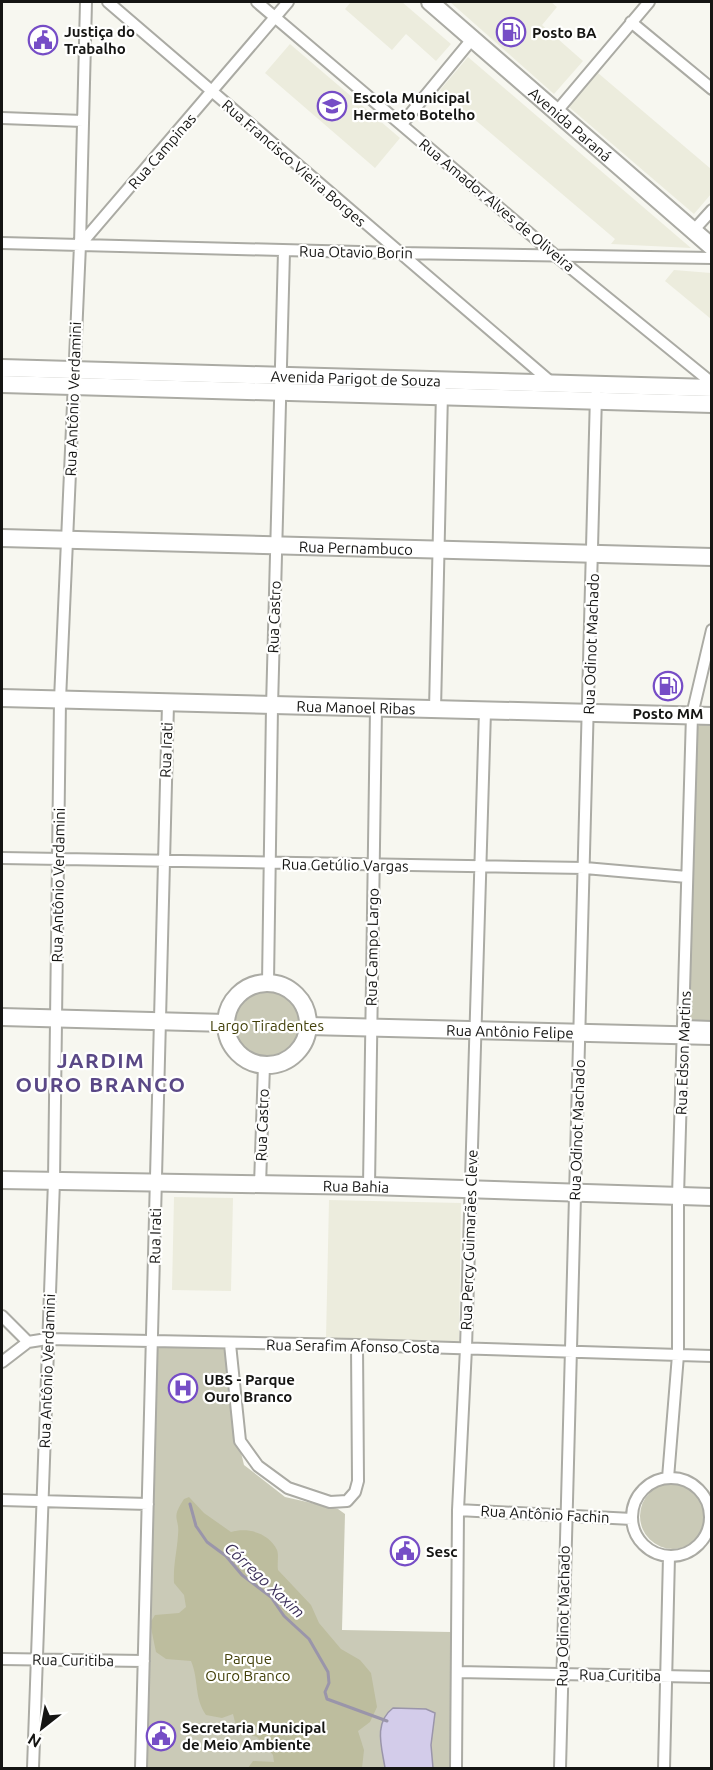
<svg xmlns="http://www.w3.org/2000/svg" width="713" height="1770" font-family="Ubuntu,sans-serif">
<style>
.built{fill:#ececdd}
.green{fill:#cacab7}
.forest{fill:#bdbd9e}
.water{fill:#d3ccea;stroke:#9a95aa;stroke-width:1.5}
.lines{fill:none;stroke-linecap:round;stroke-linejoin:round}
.stream{stroke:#9a95aa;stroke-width:3}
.street-casing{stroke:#ababa4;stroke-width:14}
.secondary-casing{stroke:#ababa4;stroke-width:20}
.street{stroke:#fff;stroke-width:10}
.secondary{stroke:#fff;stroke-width:16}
.labels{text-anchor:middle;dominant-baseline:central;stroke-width:4.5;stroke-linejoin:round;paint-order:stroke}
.poi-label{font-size:15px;font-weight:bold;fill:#151513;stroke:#fffffe;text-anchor:start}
.street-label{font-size:15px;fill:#151513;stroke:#fffffe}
.park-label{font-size:15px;fill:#413f08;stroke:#fffffe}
.water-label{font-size:16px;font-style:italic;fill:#3b2f59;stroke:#fffffe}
.district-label{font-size:21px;font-weight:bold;letter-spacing:1.5px;fill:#5a4886;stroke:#fffffe}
</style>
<rect width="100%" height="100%" fill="#f7f7f0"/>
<path class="built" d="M351,2H402L451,44L436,61L406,34L392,50L345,9Z
M450,2H551L557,7L542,25L583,61L554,94Z
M290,44L400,138L375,168L265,73Z
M468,57L691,248L611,244L615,239L440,90Z
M598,73L711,169V194L694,214L569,107Z
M674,270L711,273V319L665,281Z
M174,1197L233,1198L231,1291L172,1290Z
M329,1200L461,1203L459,1342L326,1339Z"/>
<path class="green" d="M702,722H711V1023L691,1022L688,1017L696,729Z
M233 1025a34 34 0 1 1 68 0a34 34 0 1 1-68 0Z
M154,1346L227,1348L238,1440L244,1465L285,1497L338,1509L345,1514L342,1630L451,1632L450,1768H143Z
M640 1516a33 33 0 1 1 66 0a33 33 0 1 1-66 0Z"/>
<path class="forest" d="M189,1497L204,1513L231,1532C248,1527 269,1533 277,1550C279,1555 277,1564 278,1570L311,1605L319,1623L341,1649L360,1660L371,1673L377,1707L370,1722L358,1731L364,1750L362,1768H248L253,1761L274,1762L273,1755L257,1737L237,1730L233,1714L222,1718L206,1715C194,1698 199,1680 191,1661L166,1659L156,1652L150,1623L155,1615L179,1613L186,1607L184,1595L174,1583C173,1565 177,1552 178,1535C180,1517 170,1520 184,1499Z"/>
<path class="water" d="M393,1708L426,1709L435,1713L431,1745L433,1768H385C382,1748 373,1723 393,1708Z"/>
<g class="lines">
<path class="stream" d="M190,1504L196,1526L207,1542L226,1556L242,1575L271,1597L284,1616L309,1639L328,1672L329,1683L325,1692L327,1699L387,1721"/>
<g class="street-casing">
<path id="street" d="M108,2L552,383
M257,2L556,256L712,383
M631,22L712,89
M557,111L649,2
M2,118L83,121
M402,124L473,38
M693,231L712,210
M2,243L398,253L712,258
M80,245L288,2
M435,710L442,392
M2,858L585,868L687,877
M268,983L272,707L284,251
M684,1026L712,1027
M260,1185L264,1065
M369,1186L376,709
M2,1316L28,1342
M230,1344L240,1441L258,1466L288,1488L330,1502L347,1501L355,1492L358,1481L357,1345
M2,1362L28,1342L47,1339L357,1345L712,1356
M668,1478L678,1355V1196L692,715L712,630
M632 1517a39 39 0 1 1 78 0a39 39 0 1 1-78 0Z
M2,1500L148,1504
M458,1510L632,1519
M2,1659L144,1661
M457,1672L712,1677
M33,1768L54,1181L60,700L80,245L86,2
M141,1768L168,704
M456,1768L458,1510L466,1348L485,711
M560,1768L596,395
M664,1768L669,1556"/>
</g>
<g class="secondary-casing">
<g id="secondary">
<path id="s1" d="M430,2L712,247"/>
<path id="s2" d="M2,368L712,388"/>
<path d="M2,384L712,404"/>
<path id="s3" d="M2,538L712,557"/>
<path id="s4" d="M2,698L712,716"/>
<circle cx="267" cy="1024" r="41"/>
<path d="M2,1017L226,1023"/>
<path id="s5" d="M308,1026L712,1036"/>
<path id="s6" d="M2,1180L369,1186L712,1197"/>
</g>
</g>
<use href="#street" class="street"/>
<use href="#secondary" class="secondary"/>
</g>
<defs>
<g id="fuel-ring" transform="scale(1.5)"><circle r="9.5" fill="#fffffe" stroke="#764dc6" stroke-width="1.5"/><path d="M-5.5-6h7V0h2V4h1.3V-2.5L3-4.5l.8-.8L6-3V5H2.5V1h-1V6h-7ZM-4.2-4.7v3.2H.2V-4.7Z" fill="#764dc6"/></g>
<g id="civic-ring" transform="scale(1.5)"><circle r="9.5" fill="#fffffe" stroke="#764dc6" stroke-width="1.5"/><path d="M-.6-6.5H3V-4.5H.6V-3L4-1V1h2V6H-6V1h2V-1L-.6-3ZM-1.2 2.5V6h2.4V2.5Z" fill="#764dc6"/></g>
<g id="school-ring" transform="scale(1.5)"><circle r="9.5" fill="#fffffe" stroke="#764dc6" stroke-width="1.5"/><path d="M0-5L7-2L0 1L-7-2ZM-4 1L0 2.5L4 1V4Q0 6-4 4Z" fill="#764dc6"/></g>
<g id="hospital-ring" transform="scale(1.5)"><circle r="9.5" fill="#fffffe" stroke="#764dc6" stroke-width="1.5"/><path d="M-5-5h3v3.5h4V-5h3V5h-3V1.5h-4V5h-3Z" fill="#764dc6"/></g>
</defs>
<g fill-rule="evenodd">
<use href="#fuel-ring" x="511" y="32"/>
<use href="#civic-ring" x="43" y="40"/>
<use href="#school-ring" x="332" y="106"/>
<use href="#fuel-ring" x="668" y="686"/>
<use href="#hospital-ring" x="183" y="1388"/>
<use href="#civic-ring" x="405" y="1551"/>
<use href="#civic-ring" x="161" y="1736"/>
</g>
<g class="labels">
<g class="poi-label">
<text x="64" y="31">Justiça do<tspan x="64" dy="17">Trabalho</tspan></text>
<text x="532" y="32">Posto BA</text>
<text x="353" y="97">Escola Municipal<tspan x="353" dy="17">Hermeto Botelho</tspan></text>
<text x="668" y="713" text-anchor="middle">Posto MM</text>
<text x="204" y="1379">UBS - Parque<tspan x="204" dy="17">Ouro Branco</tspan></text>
<text x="426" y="1551">Sesc</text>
<text x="182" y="1727">Secretaria Municipal<tspan x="182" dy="17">de Meio Ambiente</tspan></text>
</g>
<g class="street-label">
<text stroke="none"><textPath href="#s1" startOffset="186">Avenida Paraná</textPath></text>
<text transform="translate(162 151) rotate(-49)">Rua Campinas</text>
<text transform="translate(294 163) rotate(41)">Rua Francisco Vieira Borges</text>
<text transform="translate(497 205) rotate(40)">Rua Amador Alves de Oliveira</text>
<text transform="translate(356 252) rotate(1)">Rua Otavio Borin</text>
<text stroke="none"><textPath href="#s2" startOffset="354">Avenida Parigot de Souza</textPath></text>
<text transform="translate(73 399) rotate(-88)">Rua Antônio Verdamini</text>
<text stroke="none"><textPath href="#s3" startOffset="354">Rua Pernambuco</textPath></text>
<text transform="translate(274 617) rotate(-88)">Rua Castro</text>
<text transform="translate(591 644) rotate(-88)">Rua Odinot Machado</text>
<text stroke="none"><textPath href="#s4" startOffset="354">Rua Manoel Ribas</textPath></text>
<text transform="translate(166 750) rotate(-88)">Rua Irati</text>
<text transform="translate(345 865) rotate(1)">Rua Getúlio Vargas</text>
<text transform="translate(58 885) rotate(-89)">Rua Antônio Verdamini</text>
<text transform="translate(372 947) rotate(-89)">Rua Campo Largo</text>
<text stroke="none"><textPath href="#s5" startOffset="202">Rua Antônio Felipe</textPath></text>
<text transform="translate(683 1053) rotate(-88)">Rua Edson Martins</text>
<text transform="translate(262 1125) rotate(-88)">Rua Castro</text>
<text transform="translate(577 1130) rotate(-88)">Rua Odinot Machado</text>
<text stroke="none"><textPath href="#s6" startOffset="354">Rua Bahia</textPath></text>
<text transform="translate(155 1236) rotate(-89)">Rua Irati</text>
<text transform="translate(469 1240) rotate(-88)">Rua Percy Guimarães Cleve</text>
<text transform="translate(353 1346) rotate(1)">Rua Serafim Afonso Costa</text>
<text transform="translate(47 1371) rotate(-88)">Rua Antônio Verdamini</text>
<text transform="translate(545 1514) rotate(3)">Rua Antônio Fachin</text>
<text transform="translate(563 1616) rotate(-89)">Rua Odinot Machado</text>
<text transform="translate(73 1660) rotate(1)">Rua Curitiba</text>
<text transform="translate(620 1675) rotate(1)">Rua Curitiba</text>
</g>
<g class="park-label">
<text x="267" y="1025">Largo Tiradentes</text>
<text x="248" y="1658">Parque<tspan x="248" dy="17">Ouro Branco</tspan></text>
</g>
<g class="water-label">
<text transform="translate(265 1580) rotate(43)">Córrego Xaxim</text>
</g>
<g class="district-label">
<text x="101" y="1060">JARDIM<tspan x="101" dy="24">OURO BRANCO</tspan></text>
</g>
</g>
<rect width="713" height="1770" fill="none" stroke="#151513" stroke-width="6"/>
<g transform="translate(42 1728) rotate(211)" stroke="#fffffe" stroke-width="4.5" paint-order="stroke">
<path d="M0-4.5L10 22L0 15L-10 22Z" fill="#151513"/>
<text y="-9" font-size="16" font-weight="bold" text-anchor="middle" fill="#151513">N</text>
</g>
</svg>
